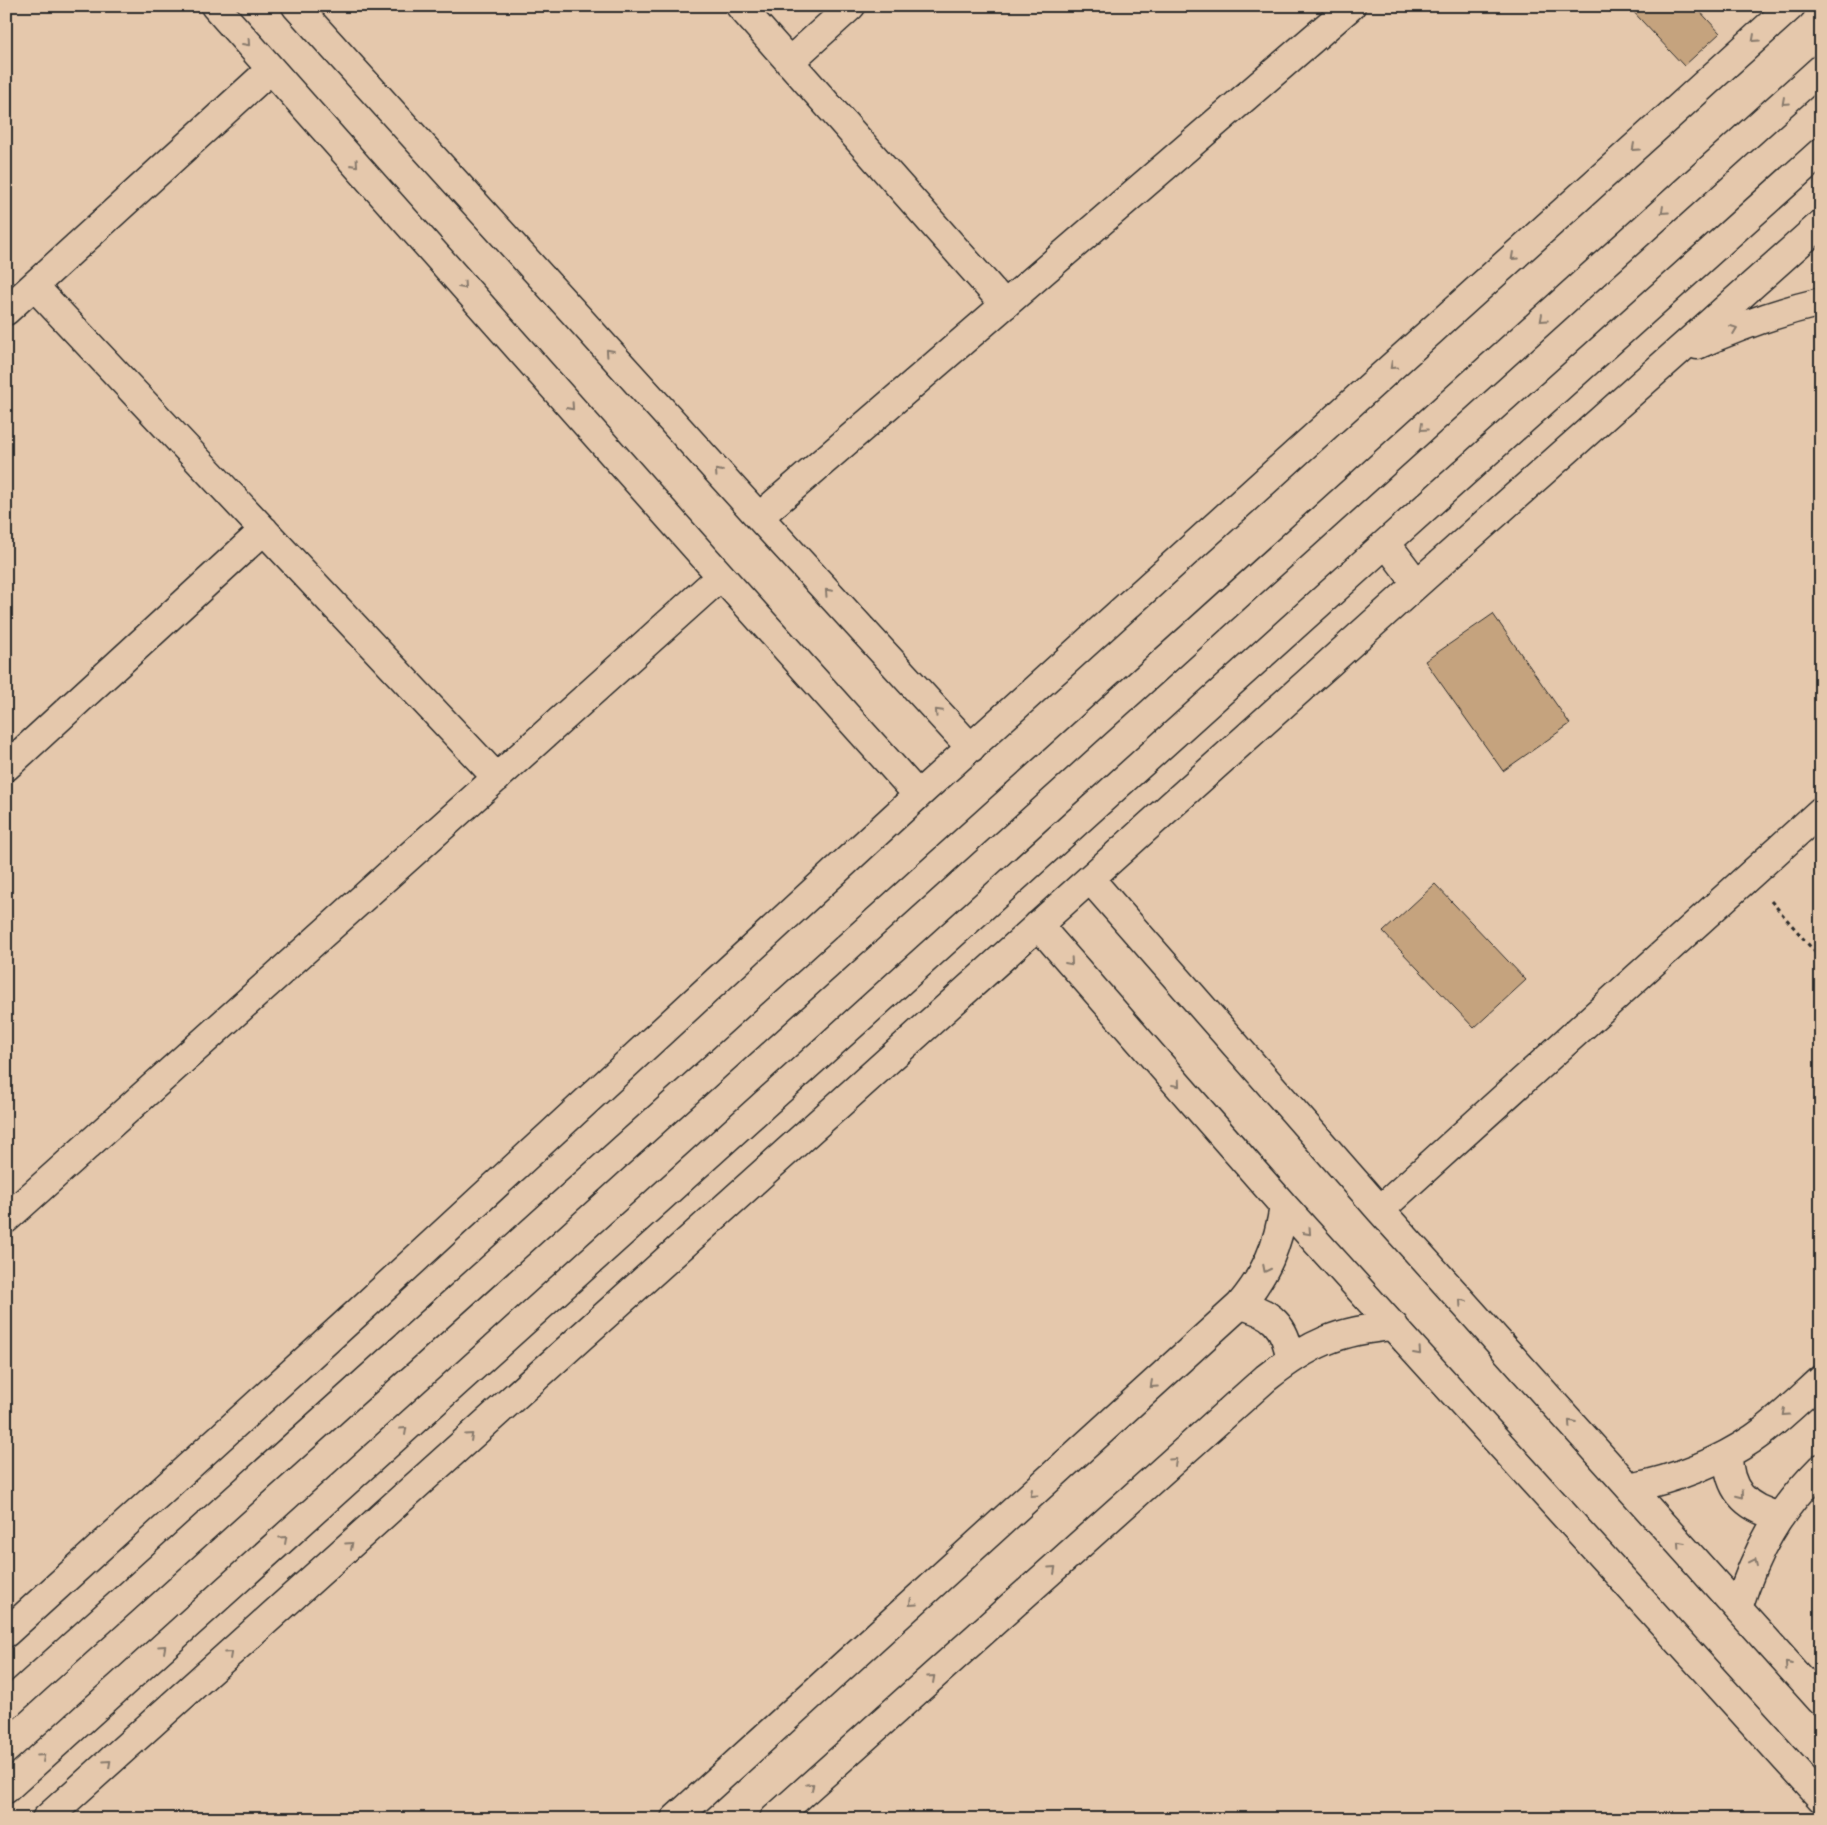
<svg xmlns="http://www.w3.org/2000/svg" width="1827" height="1825" font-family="'Architects Daughter',sans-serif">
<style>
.building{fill:#c5a37e;stroke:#2b2b2b}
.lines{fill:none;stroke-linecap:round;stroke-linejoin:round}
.minor-casing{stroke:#2b2b2b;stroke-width:31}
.path{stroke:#2b2b2b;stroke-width:3;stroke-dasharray:4 4;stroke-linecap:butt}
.minor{stroke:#e5c8ac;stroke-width:28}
.oneway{stroke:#887a6c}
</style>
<rect width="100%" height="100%" fill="#e5c8ac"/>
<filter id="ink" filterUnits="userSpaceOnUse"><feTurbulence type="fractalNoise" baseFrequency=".02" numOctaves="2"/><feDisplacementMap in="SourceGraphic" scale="10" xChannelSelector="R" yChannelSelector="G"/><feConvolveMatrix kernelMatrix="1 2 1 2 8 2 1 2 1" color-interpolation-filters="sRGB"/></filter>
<g filter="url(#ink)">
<path class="building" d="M1628,6H1695L1720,33L1684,66Z
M1493,614L1570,724L1503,771L1425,661Z
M1435,884L1526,980L1474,1028L1383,932Z"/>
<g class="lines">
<g class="minor-casing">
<path id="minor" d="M215,6L721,576L918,795
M296,6L759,517L971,748
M740,6L1005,305
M789,62L851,6
M34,286L497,778
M6,311L271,69
M1697,345C1737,327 1778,312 1821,302
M759,517L1351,6
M1386,543L1417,584
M6,767L264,530
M1090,879L1380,1210L1821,1701
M1038,925L1284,1206L1821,1798
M1380,1210L1821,811
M6,1219L721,576
M1240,1305C1271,1312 1286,1326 1290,1358
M1728,1454C1728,1490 1745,1508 1779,1516
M1630,1488C1674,1479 1716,1464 1754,1438C1778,1421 1799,1400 1821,1380
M1738,1608C1756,1550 1778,1511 1821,1468
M6,1633L355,1315L918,795L1791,6
M6,1706L1821,69
M6,1789L1386,543L1821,152
M46,1819L1417,584L1821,224
M675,1819L1240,1305C1266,1274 1278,1246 1284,1206
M774,1819L1266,1378C1309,1344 1339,1330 1394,1326"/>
</g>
<path class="path" d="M1771,901L1821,959"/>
<use href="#minor" class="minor"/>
</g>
<defs><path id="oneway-chevron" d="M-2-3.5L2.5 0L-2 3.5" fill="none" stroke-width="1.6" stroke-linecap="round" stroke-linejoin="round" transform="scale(1.25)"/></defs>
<g class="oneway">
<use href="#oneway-chevron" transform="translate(1755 39) rotate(138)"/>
<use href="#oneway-chevron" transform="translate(247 43) rotate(48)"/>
<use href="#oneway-chevron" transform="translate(1785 102) rotate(138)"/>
<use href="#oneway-chevron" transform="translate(1635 148) rotate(138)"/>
<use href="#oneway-chevron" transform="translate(355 164) rotate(48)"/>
<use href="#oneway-chevron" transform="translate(1664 211) rotate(138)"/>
<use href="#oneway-chevron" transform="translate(1514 257) rotate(138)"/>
<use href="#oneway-chevron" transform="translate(463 286) rotate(48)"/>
<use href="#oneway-chevron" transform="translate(1543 319) rotate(138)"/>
<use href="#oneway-chevron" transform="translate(1734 329) rotate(-21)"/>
<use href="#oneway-chevron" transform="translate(609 352) rotate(-132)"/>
<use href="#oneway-chevron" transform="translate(1393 366) rotate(138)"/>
<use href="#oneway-chevron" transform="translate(571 407) rotate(48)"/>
<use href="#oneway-chevron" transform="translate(1423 428) rotate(138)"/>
<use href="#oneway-chevron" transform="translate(718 472) rotate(-132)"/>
<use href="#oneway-chevron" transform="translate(828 592) rotate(-133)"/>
<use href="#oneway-chevron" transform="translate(938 712) rotate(-133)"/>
<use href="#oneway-chevron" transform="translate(1070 962) rotate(49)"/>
<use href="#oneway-chevron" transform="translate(1177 1084) rotate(49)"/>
<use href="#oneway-chevron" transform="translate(1308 1232) rotate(48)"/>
<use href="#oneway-chevron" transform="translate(1266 1269) rotate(117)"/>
<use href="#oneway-chevron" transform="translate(1462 1302) rotate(-132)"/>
<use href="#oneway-chevron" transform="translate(1418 1352) rotate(48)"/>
<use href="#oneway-chevron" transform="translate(1153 1385) rotate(138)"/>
<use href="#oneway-chevron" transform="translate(1785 1413) rotate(138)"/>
<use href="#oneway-chevron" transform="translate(1571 1423) rotate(-132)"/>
<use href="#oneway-chevron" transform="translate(404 1430) rotate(-42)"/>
<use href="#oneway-chevron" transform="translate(470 1436) rotate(-42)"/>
<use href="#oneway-chevron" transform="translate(1174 1461) rotate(-42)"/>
<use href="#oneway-chevron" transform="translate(1033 1494) rotate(138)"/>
<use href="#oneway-chevron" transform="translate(1741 1495) rotate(51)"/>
<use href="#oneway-chevron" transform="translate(284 1539) rotate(-42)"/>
<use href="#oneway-chevron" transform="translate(1680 1544) rotate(-132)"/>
<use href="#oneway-chevron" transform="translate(350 1545) rotate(-42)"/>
<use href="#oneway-chevron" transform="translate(1754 1562) rotate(-65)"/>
<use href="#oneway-chevron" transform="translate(1053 1569) rotate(-42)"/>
<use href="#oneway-chevron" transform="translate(912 1603) rotate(138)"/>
<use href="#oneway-chevron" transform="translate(163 1648) rotate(-42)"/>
<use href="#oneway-chevron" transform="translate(229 1654) rotate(-42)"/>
<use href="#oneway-chevron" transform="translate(1788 1665) rotate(-132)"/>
<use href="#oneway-chevron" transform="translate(932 1678) rotate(-42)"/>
<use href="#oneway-chevron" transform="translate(42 1757) rotate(-42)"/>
<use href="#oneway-chevron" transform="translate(108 1763) rotate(-42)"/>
<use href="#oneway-chevron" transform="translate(811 1786) rotate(-42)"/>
</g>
</g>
<rect width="1827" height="1825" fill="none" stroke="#e5c8ac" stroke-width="25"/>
<rect x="12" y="12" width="1802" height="1800" fill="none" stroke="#2b2b2b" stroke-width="2" filter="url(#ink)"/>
</svg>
